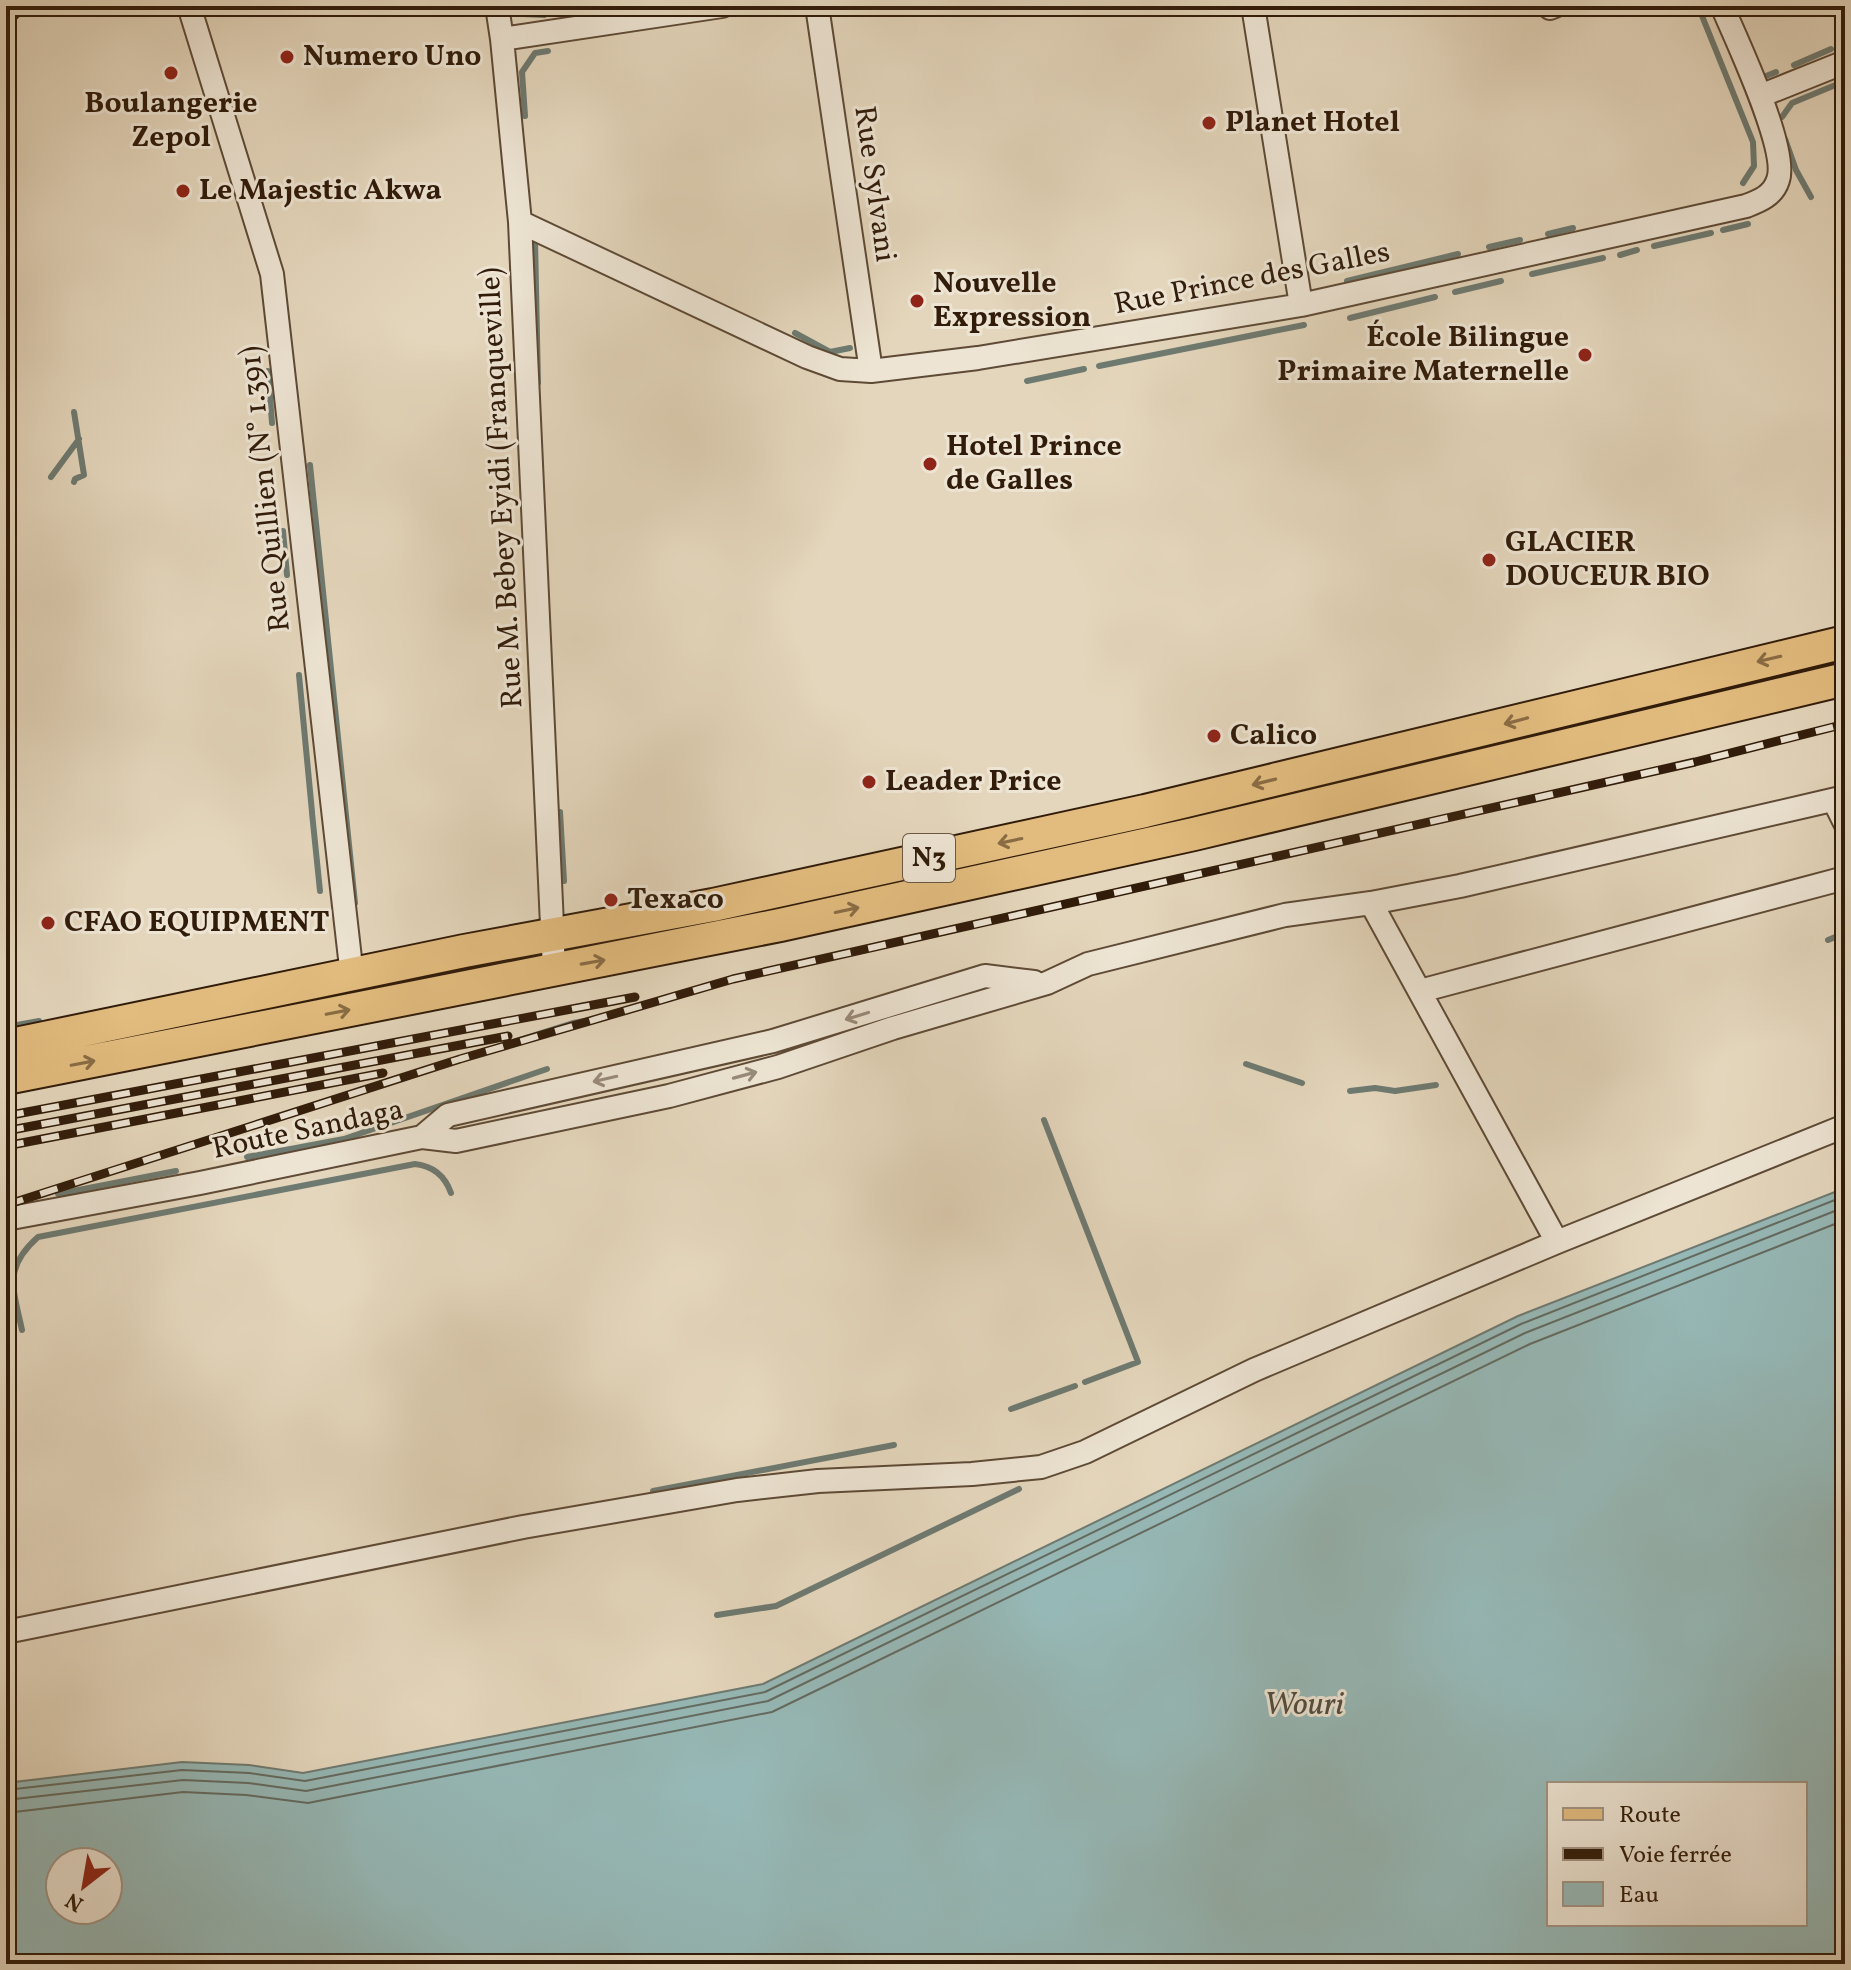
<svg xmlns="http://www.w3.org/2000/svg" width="1851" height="1970" font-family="Vollkorn,serif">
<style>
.water{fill:#96b8b6;stroke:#6e7a71;stroke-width:2;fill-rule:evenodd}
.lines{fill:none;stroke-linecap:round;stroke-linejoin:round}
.shore{stroke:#646a60;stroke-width:2}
.stream{stroke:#6e7a71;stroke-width:6}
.minor-casing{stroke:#5e4a36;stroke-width:26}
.major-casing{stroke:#311c0a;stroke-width:32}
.highway-casing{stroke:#311c0a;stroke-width:36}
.minor{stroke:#ede4d3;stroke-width:22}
.major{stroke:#e2bb7e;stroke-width:28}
.highway{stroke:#e2bb7e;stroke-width:32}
.rail-casing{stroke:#311c0a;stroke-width:9}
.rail{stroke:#ede4d3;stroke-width:6;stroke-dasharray:18;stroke-linecap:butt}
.oneway{stroke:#8a6c44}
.oneway2{stroke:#988a79}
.poi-dot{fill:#8f2418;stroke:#ede4d3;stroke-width:3}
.labels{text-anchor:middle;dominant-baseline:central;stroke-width:6;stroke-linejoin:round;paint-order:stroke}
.shield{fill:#ede4d3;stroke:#695846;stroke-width:2}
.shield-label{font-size:28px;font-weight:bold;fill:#311c0a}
.poi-label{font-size:30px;font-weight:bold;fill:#311c0a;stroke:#ede4d3;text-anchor:start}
.street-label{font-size:30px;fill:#311c0a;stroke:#ede4d3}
.water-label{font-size:32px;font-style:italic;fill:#4f4b3e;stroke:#ede4d3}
</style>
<rect width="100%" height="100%" fill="#e4d6bc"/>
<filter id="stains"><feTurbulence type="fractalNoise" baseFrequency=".0025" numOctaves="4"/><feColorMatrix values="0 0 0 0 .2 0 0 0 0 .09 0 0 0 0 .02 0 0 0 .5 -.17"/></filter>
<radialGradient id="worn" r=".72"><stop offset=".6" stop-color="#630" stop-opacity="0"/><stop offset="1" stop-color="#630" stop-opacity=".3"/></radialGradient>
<path class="water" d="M1845,1188V1964H6V1783L182,1762L249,1765L303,1773L763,1684L1518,1316ZM1549,1784H1805V1924H1549ZM60,1862H108V1910H60Z"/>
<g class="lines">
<path class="shore" d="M6,1790L182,1770L249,1773L305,1781L765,1692L1521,1324L1845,1196
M6,1800L183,1780L248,1783L306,1791L768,1701L1525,1333L1845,1207
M6,1813L183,1792L246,1795L308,1803L772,1712L1530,1344L1845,1220"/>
<path class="stream" d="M514,6L523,14L544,15
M1698,6L1753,142L1754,166L1743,183
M1794,65L1831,49
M1760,74L1761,78L1776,72
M525,116L522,72L535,53L548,51
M1778,121L1777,117H1782L1792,103L1845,81
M1785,139L1796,170L1811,197
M1723,230L1748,224
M1548,234L1573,228
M535,239L538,383
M1654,246L1711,233
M1489,247L1520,240
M1620,255L1637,250
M1532,274L1603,258
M1347,281L1458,254
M1455,292L1501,281
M1350,318L1435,297
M795,333L830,352L850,348
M1099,366L1304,325
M268,371L272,423
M1027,381L1084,369
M310,465L355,903
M51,477L79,439
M74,482L75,479L84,475L74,412
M283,531L287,575
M299,675L312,812
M560,812L564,881
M312,813L320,891
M1828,940L1845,933
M6,1027L39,1021
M1246,1064L1302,1083
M1350,1091L1375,1088L1395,1091L1436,1085
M330,1100L573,1023L597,1019
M1044,1120L1138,1362L1085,1382
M247,1157L344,1139L547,1069
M58,1194L176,1171
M22,1330C13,1288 3,1268 38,1237L415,1164C433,1166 445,1176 451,1193
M1011,1409L1075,1386
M653,1491L894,1445
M717,1615L776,1606L1019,1489"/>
<g class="minor-casing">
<path id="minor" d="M189,6L272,274L352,976
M497,6L502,39L520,222L554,969
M817,6L871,371
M1253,6L1301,305
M1550,8L1555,6
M502,39L722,6
M1760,96L1845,62
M520,222L807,357L840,369L871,371L978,358L1301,305L1746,206C1759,201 1773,196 1778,180C1789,150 1736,39 1722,6
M1834,801L1845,823
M1371,903L1557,1242
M1420,991L1845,878
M422,1137L448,1115L773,1041L985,976L1034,982
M6,1219L200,1183L422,1137L456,1141L669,1096L778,1067L893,1028L1047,983L1088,964L1285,915L1371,903L1460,886L1845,797
M6,1632L523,1527L737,1490L818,1481L972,1474L1041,1467L1085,1452L1254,1370L1557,1242L1845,1126"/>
</g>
<g class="major-casing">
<path id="major" d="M6,7L8,6"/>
</g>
<g class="highway-casing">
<path id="highway" d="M6,1046L464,951L713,905L1145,811L1845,642
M6,1078L780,925L1194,834L1845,679"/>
</g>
<use href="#minor" class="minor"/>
<use href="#major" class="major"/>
<use href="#highway" class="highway"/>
<g class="rail-casing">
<path id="rail" d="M6,1116L635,997
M6,1131L508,1036
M6,1146L383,1073
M6,1205L460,1059L733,979L1695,762L1845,724"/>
</g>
<use href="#rail" class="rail"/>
</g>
<defs><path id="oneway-shaft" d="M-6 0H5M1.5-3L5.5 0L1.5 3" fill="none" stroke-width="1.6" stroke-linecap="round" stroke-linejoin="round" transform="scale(2)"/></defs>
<g class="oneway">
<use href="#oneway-shaft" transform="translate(1769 659) rotate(167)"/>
<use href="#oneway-shaft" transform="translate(1516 721) rotate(165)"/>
<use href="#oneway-shaft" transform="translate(1264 782) rotate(166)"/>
<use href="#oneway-shaft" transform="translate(1010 841) rotate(168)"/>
<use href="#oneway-shaft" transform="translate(847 910) rotate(-12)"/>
<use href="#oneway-shaft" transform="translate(593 962) rotate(-10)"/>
<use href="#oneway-shaft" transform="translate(338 1012) rotate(-11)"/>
<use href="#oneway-shaft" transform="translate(83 1063) rotate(-11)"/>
</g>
<g class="oneway2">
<use href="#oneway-shaft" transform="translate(857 1016) rotate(163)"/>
<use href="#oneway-shaft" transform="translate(745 1075) rotate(-15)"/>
<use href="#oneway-shaft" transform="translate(605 1079) rotate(167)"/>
</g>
<g class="poi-dot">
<circle cx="287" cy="57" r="8"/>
<circle cx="171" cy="73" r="8"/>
<circle cx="1209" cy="123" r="8"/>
<circle cx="183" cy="191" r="8"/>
<circle cx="917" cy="301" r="8"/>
<circle cx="1585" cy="355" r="8"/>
<circle cx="930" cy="464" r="8"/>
<circle cx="1489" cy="560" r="8"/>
<circle cx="1214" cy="736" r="8"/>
<circle cx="869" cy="782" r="8"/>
<circle cx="611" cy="900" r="8"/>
<circle cx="48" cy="923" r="8"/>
</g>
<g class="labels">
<rect class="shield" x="903" y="834" width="52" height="48" rx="6"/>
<g class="shield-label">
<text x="929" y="858">N3</text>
</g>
<g class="poi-label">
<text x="303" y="57">Numero Uno</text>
<text x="171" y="104" text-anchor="middle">Boulangerie<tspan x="171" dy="34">Zepol</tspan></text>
<text x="1225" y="123">Planet Hotel</text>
<text x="199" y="191">Le Majestic Akwa</text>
<text x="933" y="284">Nouvelle<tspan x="933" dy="34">Expression</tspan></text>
<text x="1569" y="338" text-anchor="end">École Bilingue<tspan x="1569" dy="34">Primaire Maternelle</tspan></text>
<text x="946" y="447">Hotel Prince<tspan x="946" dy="34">de Galles</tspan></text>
<text x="1505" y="543">GLACIER<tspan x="1505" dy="34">DOUCEUR BIO</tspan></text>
<text x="1230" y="736">Calico</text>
<text x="885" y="782">Leader Price</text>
<text x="627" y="900">Texaco</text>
<text x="64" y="923">CFAO EQUIPMENT</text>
</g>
<g class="street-label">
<text transform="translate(874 184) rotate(82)">Rue Sylvani</text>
<text transform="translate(1252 279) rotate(-11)">Rue Prince des Galles</text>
<text transform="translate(502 488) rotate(-93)">Rue M. Bebey Eyidi (Franqueville)</text>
<text transform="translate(266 489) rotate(-96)">Rue Quillien (N° 1.391)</text>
<text transform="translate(308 1130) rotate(-12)">Route Sandaga</text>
</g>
<g class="water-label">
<text x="1304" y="1706">Wouri</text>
</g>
</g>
<rect width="1851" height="1970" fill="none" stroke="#e4d6bc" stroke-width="32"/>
<rect x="8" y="8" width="1835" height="1954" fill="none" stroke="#311c0a" stroke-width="4"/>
<rect x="16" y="16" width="1819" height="1938" fill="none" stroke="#311c0a" stroke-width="2"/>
<rect x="1547" y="1782" width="260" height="144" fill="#ede4d3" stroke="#a29483" stroke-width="2"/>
<rect x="1563" y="1808" width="40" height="12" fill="#e2bb7e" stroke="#a29483" stroke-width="2"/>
<text x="1619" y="1822" font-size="24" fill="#311c0a">Route</text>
<rect x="1563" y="1848" width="40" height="12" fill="#311c0a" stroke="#a29483" stroke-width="2"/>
<text x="1619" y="1862" font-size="24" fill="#311c0a">Voie ferrée</text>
<rect x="1563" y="1882" width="40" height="24" fill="#96b8b6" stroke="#a29483" stroke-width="2"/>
<text x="1619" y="1902" font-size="24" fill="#311c0a">Eau</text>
<g transform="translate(84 1886) rotate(211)"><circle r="38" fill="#ede4d3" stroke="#a29483" stroke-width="2"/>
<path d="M0-6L14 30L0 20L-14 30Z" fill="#8f2418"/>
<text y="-12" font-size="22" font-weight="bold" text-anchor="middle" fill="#311c0a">N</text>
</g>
<rect width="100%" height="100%" filter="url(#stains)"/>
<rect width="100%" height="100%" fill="url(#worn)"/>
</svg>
